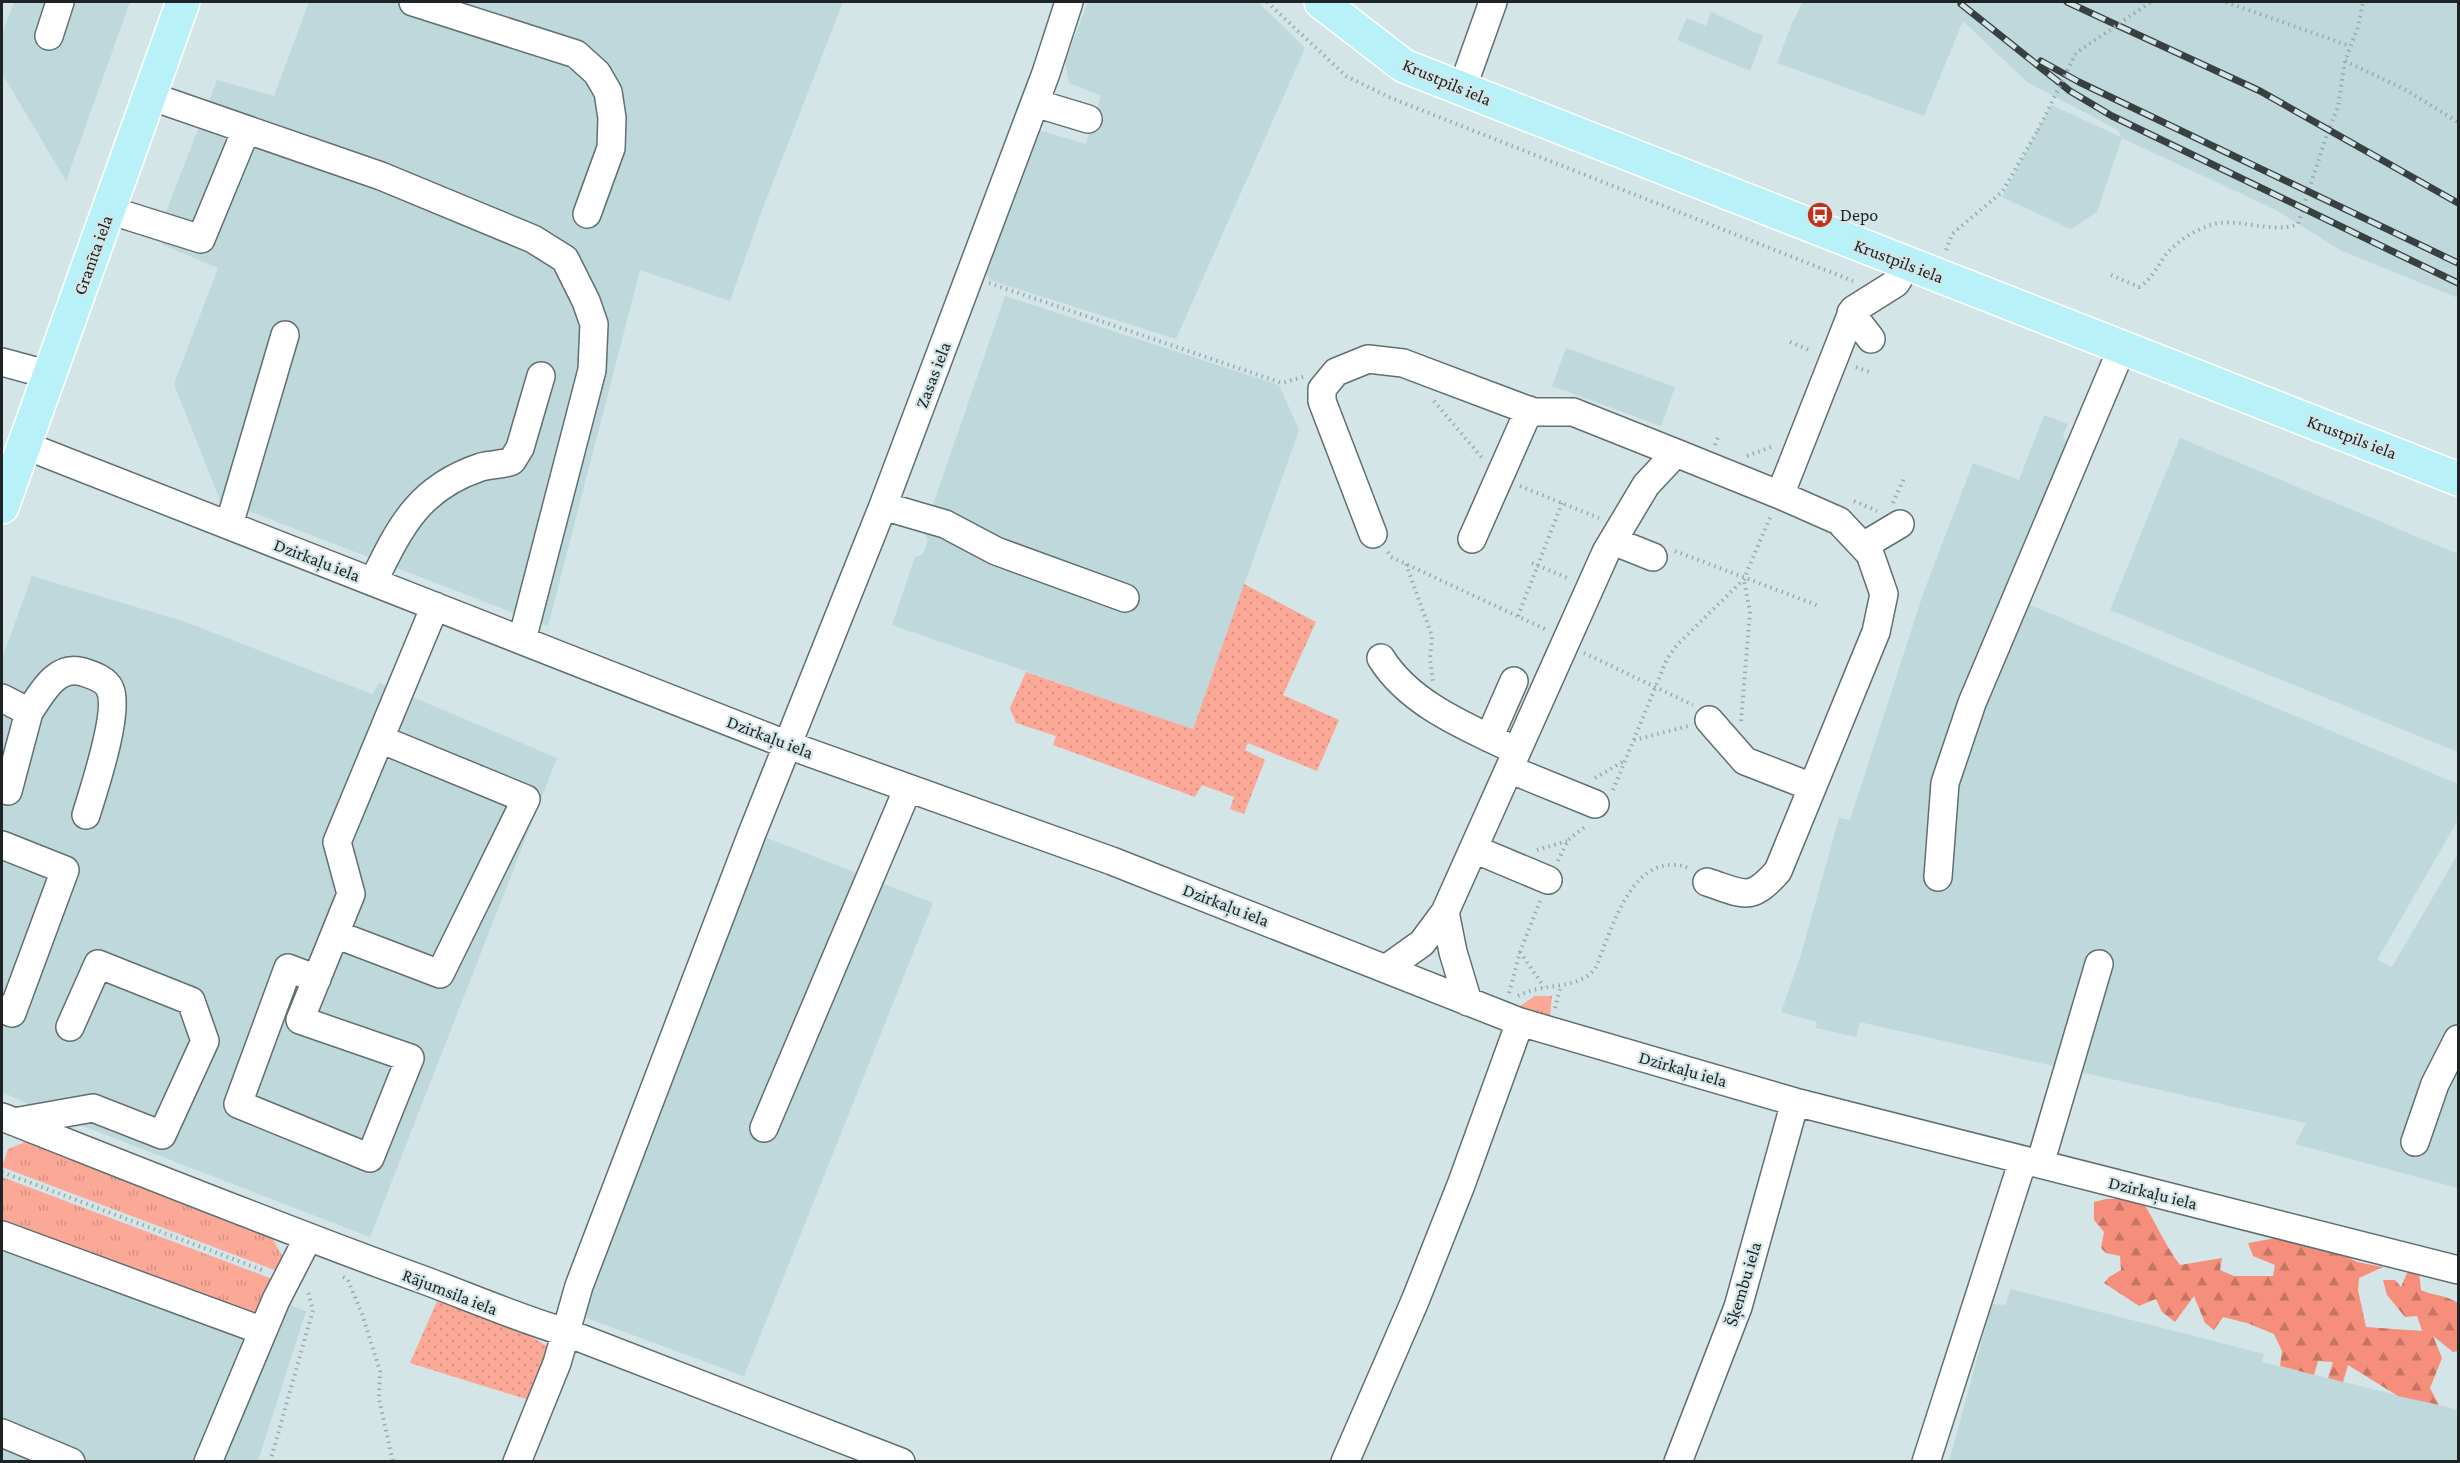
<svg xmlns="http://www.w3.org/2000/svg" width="2460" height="1463" font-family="'Crimson Pro',serif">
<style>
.built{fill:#bed8db}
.grass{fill:url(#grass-tufts)}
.forest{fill:url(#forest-firs)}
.park{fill:url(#park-dots)}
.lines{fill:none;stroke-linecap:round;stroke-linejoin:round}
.minor-casing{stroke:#606f71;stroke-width:30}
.major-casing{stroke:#fff;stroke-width:36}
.path{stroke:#9caaac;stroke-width:4;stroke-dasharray:1.5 4.5;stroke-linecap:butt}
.minor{stroke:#fff;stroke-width:27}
.major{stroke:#b8f1f8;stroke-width:33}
.rail-casing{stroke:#384041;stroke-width:7}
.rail{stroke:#d3e5e7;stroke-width:4.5;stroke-dasharray:14;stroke-linecap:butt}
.path-bridge{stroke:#9caaac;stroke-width:4;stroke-dasharray:1.5 4.5;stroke-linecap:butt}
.labels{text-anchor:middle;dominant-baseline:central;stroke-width:4.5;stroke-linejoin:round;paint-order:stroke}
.street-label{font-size:18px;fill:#1e2425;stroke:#d3e5e7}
.poi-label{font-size:18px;fill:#1e2425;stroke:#d3e5e7;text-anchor:start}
</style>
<defs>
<pattern id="grass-tufts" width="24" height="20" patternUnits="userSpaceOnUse" patternTransform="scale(1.5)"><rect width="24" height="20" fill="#fba897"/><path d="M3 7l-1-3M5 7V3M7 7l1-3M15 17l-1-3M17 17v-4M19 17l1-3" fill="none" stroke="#d79082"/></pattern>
<pattern id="forest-firs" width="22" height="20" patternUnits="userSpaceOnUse" patternTransform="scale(1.5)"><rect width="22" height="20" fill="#f58f7c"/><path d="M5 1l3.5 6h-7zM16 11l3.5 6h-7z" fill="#c67565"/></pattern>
<pattern id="park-dots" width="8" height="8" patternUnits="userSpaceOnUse" patternTransform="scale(1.5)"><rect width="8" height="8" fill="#fba897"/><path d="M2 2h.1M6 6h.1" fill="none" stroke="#d79082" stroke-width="1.8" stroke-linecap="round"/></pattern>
</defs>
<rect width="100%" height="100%" fill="#d3e5e7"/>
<path class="built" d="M14,2H130L66,181L2,73V34Z
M309,2H843L761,213L730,301L640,270L548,626L220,500L174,384L218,268L161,244L166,212L217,80L274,96Z
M1088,2H1258L1305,48L1176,339L990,280L982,268L1035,129L1086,144L1101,96L1069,83L1065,62Z
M1803,2H2458V298L2340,250L2276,210L2122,138L2097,212L2071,229L2002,197L2051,105L2121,137L2118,130L2027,82L1963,21L1924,116L1777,63L1792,23Z
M1711,12L1763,36L1750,71L1677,40L1687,18L1706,26Z
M1005,296L1279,385L1299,430L1193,729L892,625L915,557L922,555L928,541L924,531Z
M1566,348L1675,387L1661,426L1552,386Z
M2044,415L2068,424L2063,435L2069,447L2085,453L2030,605L2458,784V820L2377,960L2392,967L2458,854V1188L2295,1144L2306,1123L1860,1022L1856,1037L1816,1028L1817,1022L1781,1012L1800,958L1839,818L1850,820L1923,594L1973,463L2019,480Z
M2180,438L2458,554V752L2110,610Z
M32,576L183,621L372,694L379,683L557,758L370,1237L39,1109L2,1092V658Z
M762,836L933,903L744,1376L581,1316Z
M26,1207L306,1311L258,1461H2V1256Z
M2011,1289L2264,1354L2262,1362L2458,1410V1461L1949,1462L1992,1304L2005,1305Z"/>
<path class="grass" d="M1535,996H1552L1550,1016L1534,1017L1520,1006Z
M28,1141L271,1236L282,1256L280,1272L2,1167L8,1149Z
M2,1177L275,1280L259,1311L250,1315L8,1226L2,1221Z"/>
<path class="forest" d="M2140,1198C2155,1220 2164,1244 2180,1265L2222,1258L2220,1270L2234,1276H2273L2275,1265L2253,1256L2248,1243L2287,1236L2330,1248L2357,1262L2383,1267L2359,1278L2358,1290L2366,1327L2422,1331L2417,1316L2405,1317L2387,1295L2383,1280H2395L2401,1287L2407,1273L2419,1272L2421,1290C2434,1296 2447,1295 2458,1303V1351L2453,1352L2433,1336L2442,1358L2430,1388L2439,1405L2398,1396L2348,1365L2343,1382L2328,1378L2333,1362L2318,1361L2314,1375L2280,1366L2282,1351L2274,1334L2247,1323L2223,1317L2214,1330L2205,1323L2194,1296L2175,1322L2162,1312L2156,1299L2139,1306L2104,1283L2109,1277L2121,1270L2120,1256L2106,1253L2101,1248L2104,1232L2094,1220V1202L2106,1199Z"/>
<path class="park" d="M1244,584L1316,622L1283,695L1339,720L1317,771L1248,743L1245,750L1265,760L1244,814L1230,809L1234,797L1202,785L1195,797L1053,745L1056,736L1016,723L1010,708L1026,672L1193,729Z
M438,1299L514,1327L556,1351L532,1401L410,1363Z"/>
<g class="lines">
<g class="minor-casing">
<path id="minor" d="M413,2L576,54L597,73L608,92L612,118L611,148L587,214
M49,36L60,2
M1462,89L1493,2
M150,96L381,176L533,239L565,259L586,301L594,324L592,370L522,640
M1035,103L1088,119
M109,210L201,239L246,130
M1851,313L1871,339
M2,362L50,375
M24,445L788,745L1112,861L1520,1022L1795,1102L2458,1270
M883,506L945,524L996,551L1125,598
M229,525L285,335
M1373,534L1322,401V389L1336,372L1368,359L1403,363L1533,412H1573L1676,453
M1472,539L1529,410
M1613,541L1653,557
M1863,546L1900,524
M373,582C400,527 418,488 481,467C491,464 502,465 512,461L520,448L541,376
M1381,658C1410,705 1469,728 1517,751
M2,698L29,712C42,693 56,664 83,672C92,675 106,679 110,689C120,712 94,789 86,815
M1709,720L1745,761L1812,787
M1489,738L1514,681
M1509,769L1595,804
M8,791L29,712
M2,845L65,870L12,1013L2,1009
M1474,849L1548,880
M1938,877L1945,783L1972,703L2122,348
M1707,882C1744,894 1750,903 1778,871L1876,632L1884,594L1870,554L1839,521L1780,495
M1445,912L1453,952L1468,1002
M335,934L440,974L526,799L380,739
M1387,968L1422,943L1445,912L1606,552L1646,485L1676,453L1780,495L1853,310L1896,283L1907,265
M317,979L288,968L238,1104L370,1158L410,1058L300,1020L351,894L337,842L435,606
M2,1117C144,1173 285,1230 429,1282C474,1299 518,1318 565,1332L901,1462
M14,1122L93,1108L162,1135L205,1041L191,1001L98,964L70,1027
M764,1128L908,788
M2415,1142L2435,1084L2458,1039
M2040,1164L2099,964
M2,1235L263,1331
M2,1433L71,1462
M208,1462L276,1300L308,1238
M517,1462L557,1363L579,1286L751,836L883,506L1046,73L1069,2
M1345,1462L1415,1301L1461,1185L1520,1022
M1678,1462L1738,1307L1795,1102
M1926,1462L2023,1160"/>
</g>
<g class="major-casing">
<path id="major" d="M1321,2L1404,66L2458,479
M2,507L183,2"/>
</g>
<path class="path" d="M1267,2L1346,76L1391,98L1853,281
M2226,2L2350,46
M2345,61L2406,90L2458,122
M1946,250L1952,234L2002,192L2038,130
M2111,275L2139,287C2153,279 2158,264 2168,252C2178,241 2196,229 2211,225C2238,216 2271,235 2298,224L2327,134L2338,107L2345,61L2358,27L2363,2
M989,283L1282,383L1303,377
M1790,342L1812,351
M1856,367L1869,372
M1434,401L1483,459
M1715,445L1719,435
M1747,456L1774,446
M1520,486L1599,518
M1854,501L1877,511
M1893,503L1905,476
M1675,551L1819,606
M1388,552L1391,557L1547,630
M1532,563L1570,579
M1406,564L1432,636L1430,660L1433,681
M1518,616L1562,503
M1584,653L1693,705
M1741,721L1750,612L1744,580
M1634,740L1688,726
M1595,778L1624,761
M1613,790L1667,659L1677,645L1744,579L1771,515
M1537,850L1567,841
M1558,861L1568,840L1586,826
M1520,952L1544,987
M1509,993L1520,952L1540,901
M1518,996C1543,982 1576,991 1595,969C1610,935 1628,864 1672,865C1679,865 1684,865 1690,870
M1555,1008L1561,985
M2,1172L265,1271
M343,1277L348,1280L362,1314L380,1371L379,1399L393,1462
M270,1462L313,1310L308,1292"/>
<use href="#minor" class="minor"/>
<use href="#major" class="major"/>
<g class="rail-casing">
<path id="rail" d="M2067,2L2260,91L2458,203
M1961,4L2070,91L2112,116L2458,283
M2041,61L2079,82L2458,263"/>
</g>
<use href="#rail" class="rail"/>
<path class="path-bridge" d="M2038,130L2076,53L2151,2"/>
</g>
<defs>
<g id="bus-disc" transform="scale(1.35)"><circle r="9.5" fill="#be321e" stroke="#d3e5e7"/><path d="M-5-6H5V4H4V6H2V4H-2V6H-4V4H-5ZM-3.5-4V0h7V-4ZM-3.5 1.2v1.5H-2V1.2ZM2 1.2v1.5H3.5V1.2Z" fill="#fff"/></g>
</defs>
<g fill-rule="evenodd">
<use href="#bus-disc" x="1820" y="215"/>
</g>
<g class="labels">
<g class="street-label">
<text transform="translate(1447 82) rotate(23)">Krustpils iela</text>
<text transform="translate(93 255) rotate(-70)">Granīta iela</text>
<text transform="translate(1899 261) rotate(21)">Krustpils iela</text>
<text transform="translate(933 375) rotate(-69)">Zasas iela</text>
<text transform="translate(2352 437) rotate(21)">Krustpils iela</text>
<text transform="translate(317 560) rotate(21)">Dzirkaļu iela</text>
<text transform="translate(770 737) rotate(21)">Dzirkaļu iela</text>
<text transform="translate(1226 905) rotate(21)">Dzirkaļu iela</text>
<text transform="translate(1683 1069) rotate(16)">Dzirkaļu iela</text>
<text transform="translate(2153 1193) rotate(14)">Dzirkaļu iela</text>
<text transform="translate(1743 1284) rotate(-73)">Šķembu iela</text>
<text transform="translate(450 1292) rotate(21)">Rājumsila iela</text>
</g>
<g class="poi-label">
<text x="1840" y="215">Depo</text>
</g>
</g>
<rect width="2460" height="1463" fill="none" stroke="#1e2425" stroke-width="6"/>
</svg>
